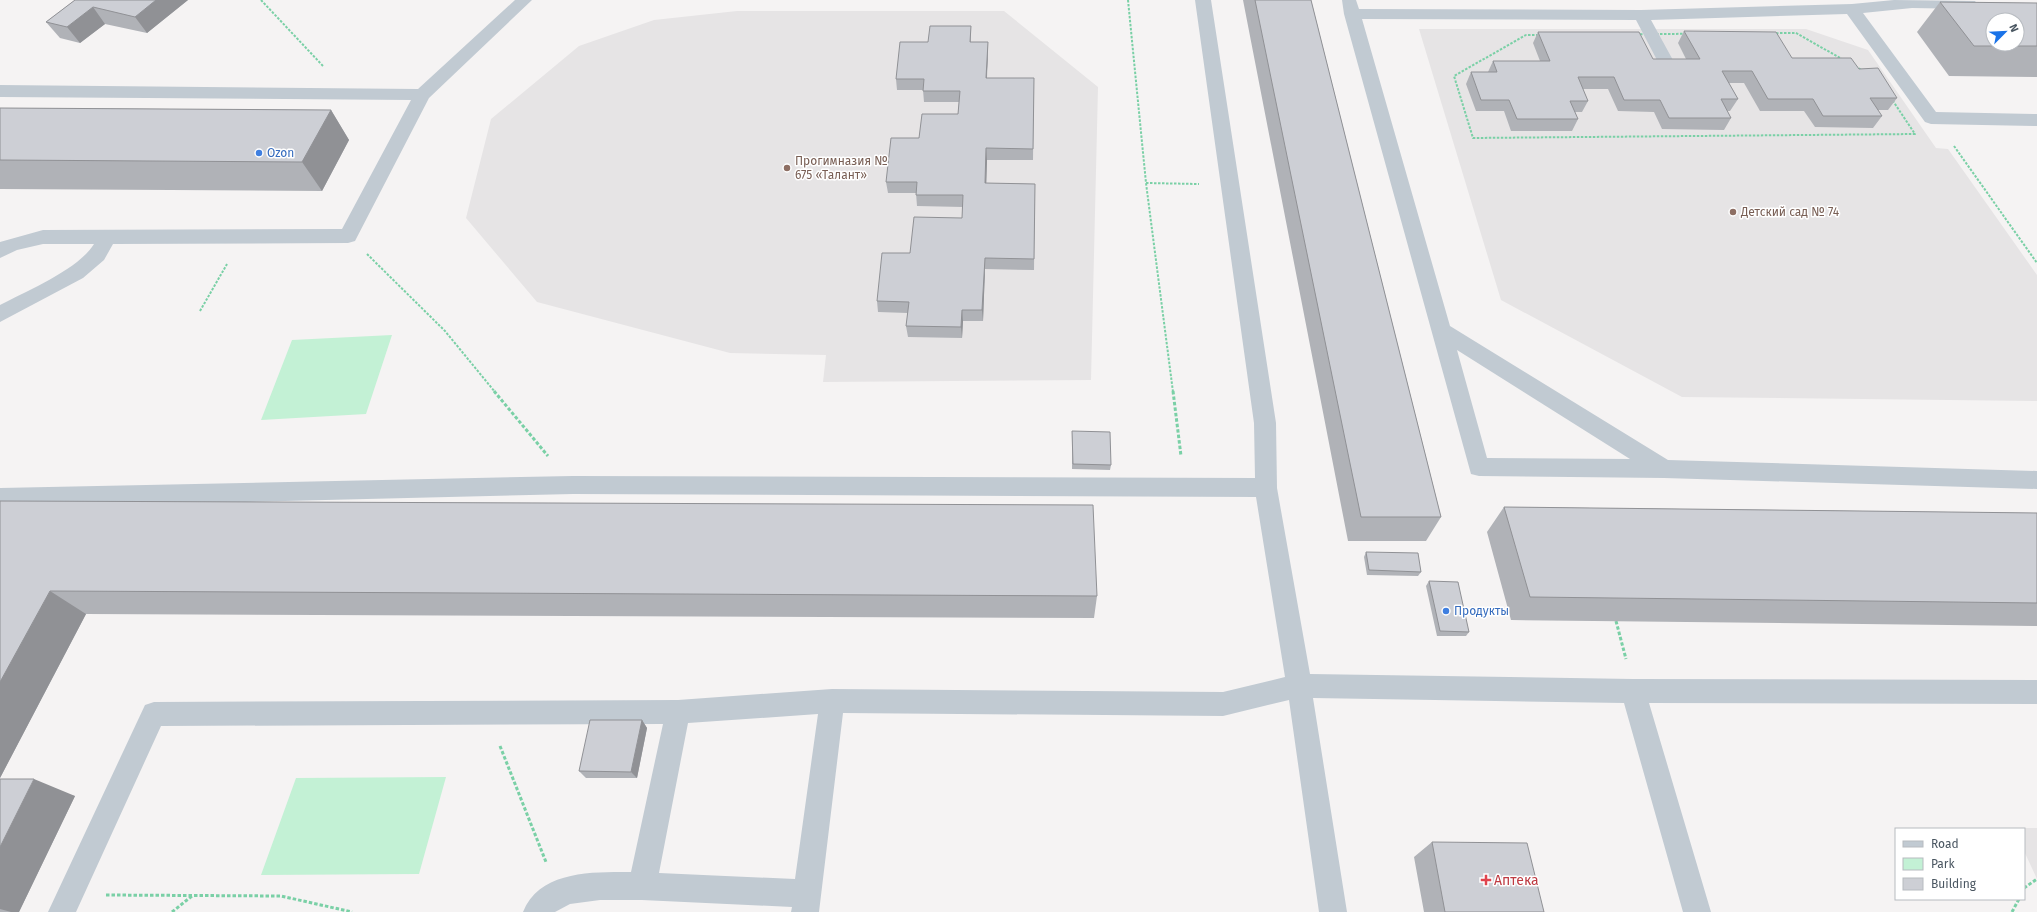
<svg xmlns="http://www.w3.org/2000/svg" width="2037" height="912" font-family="'Fira Sans',sans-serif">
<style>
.education{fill:#e6e4e5}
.green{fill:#c3f1d5}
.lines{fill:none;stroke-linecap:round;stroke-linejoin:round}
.path-far1{stroke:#7ad0a6;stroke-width:2;stroke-dasharray:2.5 1.5;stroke-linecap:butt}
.path{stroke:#7ad0a6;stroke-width:3;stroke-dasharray:3.5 2;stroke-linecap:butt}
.minor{fill:#c1cad2;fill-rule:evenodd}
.wall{fill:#b0b2b7}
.shaded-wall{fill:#909195}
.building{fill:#cdcfd5;stroke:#909195;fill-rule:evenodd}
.shop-dot{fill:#3f7fe0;stroke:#fff;stroke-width:1.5}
.education-dot{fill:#8d6e63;stroke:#fff;stroke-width:1.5}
.health-dot{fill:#e0444e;stroke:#fff;stroke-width:1.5}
.labels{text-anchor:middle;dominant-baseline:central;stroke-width:3;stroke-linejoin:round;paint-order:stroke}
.shop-label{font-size:12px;fill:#366cbe;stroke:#fff;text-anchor:start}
.education-label{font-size:12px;fill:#785e54;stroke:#fff;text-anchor:start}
.near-health-label{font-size:14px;fill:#be3a42;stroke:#fff;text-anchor:start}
</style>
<rect width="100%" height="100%" fill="#f5f3f3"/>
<path class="education" d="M737,11H1004L1098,87L1091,380L823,382L826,355L730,353L537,302L466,218L491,119L579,46L654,20Z
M1419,29H1806L1868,50L1936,148L1948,149L2037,275V401L1682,397L1501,300Z
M2013,828H2037V879L2024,851V829Z"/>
<path class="green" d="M392,335L366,414L261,420L292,340Z
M446,777L419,874L261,875L296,778Z"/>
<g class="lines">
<path class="path-far1" d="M261,0L323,66
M1128,0L1146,183L1173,392
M1796,33L1879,80L1915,134L1473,138L1454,76L1526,35Z
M1954,146L2037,263
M1146,183L1199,184
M367,254L445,331L495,392
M200,311L227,264"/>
<path class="path" d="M494,391L548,456
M1173,391L1181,456
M1616,621L1626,659
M500,746L546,862
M2024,888L2037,879
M106,895L281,896L352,912
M172,912L192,896
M2012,912L2019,899"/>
<path class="minor" d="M515,0H532L429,98L355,241L348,243L113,244L104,260L83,278L0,322V305C27,291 79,269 94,244H43L17,250L0,258V242L43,230L342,229L411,100L0,97V85L418,89Z
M1195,0H1211L1276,423L1277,488L1310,674L1633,679L2037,680V704L1649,703L1711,912H1683L1624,703L1313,698L1347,912H1319L1289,700L1223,716L843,713L819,912H791L792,907L642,900H600L570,904L555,912H523C540,870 593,872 631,872L663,724L161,726L76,912H48L145,705L154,702L678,700L832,689L1223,692L1285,677L1256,497L573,494L0,508V488L573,476L1255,478L1254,423ZM818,714L795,879L659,873L688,723Z
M1342,0H1356L1359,9L1641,10L1852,4L1894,0L1975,1L1977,4L1975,7L1969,9L1912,8L1863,13L1936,112L2037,114V126L1931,124L1925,122L1847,14L1651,20L1674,62L1672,66L1666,67L1660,66L1658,62L1636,20L1362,19L1450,326L1668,460L2037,471V489L1664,478L1479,476L1471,474L1344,14ZM1457,350L1630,459L1487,458Z"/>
</g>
<path class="wall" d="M75,0H188L147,33L105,24L80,43L60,38L46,22Z
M1243,0H1311L1441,517L1426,541H1348Z
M1940,2L2037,3V77L1949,76L1917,32Z
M971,26V42H988V53L987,78H1034L1033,160H987L986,183L1035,184L1034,270L985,269L983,321H963L962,338L908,337L906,326L908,313L878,312L877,301L910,253L962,218L963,207L917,206L916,193H888L886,182L919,138L958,114L959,102H924L923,90H897L896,79Z
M1684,31L1792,58L1859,69L1897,98L1888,110H1877L1882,116L1873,128L1815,127L1804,111H1760L1744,83H1729L1738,99L1730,111H1727L1731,118L1724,130L1662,129L1654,112L1618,111L1608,89H1583L1588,101L1582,112H1575L1578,119L1572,131H1511L1504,111H1476L1466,84L1471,72H1488L1493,61H1540L1533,43L1538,32L1653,59H1686L1678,43Z
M0,108L331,110L349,140L322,191L0,189Z
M1072,431L1111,465L1110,470L1072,469Z
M0,501L1097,596L1094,618L86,614L0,778Z
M1504,507L2037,513V626L1511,620L1487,532Z
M1366,552L1421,572L1418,576L1367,575L1364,557Z
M1429,581L1469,632L1466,636H1437L1426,586Z
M642,720L647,728L637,778H586L579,771Z
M0,779L75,796L19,912H0Z
M1432,842L1544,912H1424L1414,857Z"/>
<path class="shaded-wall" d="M156,0H188L147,33L135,17Z
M93,7L105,24L80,43L67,27Z
M988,42V53L986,89V78Z
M331,110L349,140L322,191L302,162Z
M986,148L987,160L986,194L985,183Z
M985,258V269L983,321L982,310Z
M962,310L963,321L962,338L961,327Z
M50,591L86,614L0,778V682Z
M642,720L647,728L637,778L631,772Z
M34,779L75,796L19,912H11L0,909V847Z"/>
<path class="building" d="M75,0H156L135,17L93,7L67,27L46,22Z
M1255,0H1311L1441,517H1361Z
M1940,2L2037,3V46H1974ZM1993,20H2017V44H1993Z
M930,26H971L970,42H988L986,78H1034L1033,149L986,148L985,183L1035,184L1034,259L985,258L982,310H962L961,327L906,326L909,302L877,301L882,253H910L914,217L962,218L963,195H916L917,182H886L891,138H919L922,114H958L960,91H923L924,79H896L900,42H928Z
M1684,31L1776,32L1792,58H1851L1859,69L1878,68L1897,98H1870L1882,116H1823L1813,99H1768L1752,71H1722L1738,99H1721L1731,118H1669L1660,100H1624L1614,77H1578L1588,101H1570L1578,119H1517L1509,100H1481L1471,72H1497L1493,61H1550L1538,32H1639L1653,59H1700Z
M0,108L331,110L302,162L0,160Z
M1072,431L1110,432L1111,465L1073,464Z
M0,501L1093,505L1097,596L50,591L0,682Z
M1504,507L2037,513V603L1530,597Z
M1366,552L1418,553L1421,572L1369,570Z
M1429,581L1458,582L1469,632L1440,631Z
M590,720H642L631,772L579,771Z
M0,779H34L0,847Z
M1432,842L1527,843L1544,912H1445Z"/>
<g class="shop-dot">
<circle cx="259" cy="153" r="4"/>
<circle cx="1446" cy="611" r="4"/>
</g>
<g class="education-dot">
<circle cx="787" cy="168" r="4"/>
<circle cx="1733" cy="212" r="4"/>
</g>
<path class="health-dot" d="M1484 874h4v4h4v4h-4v4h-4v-4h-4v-4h4z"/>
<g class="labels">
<g class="shop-label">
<text x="267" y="153">Ozon</text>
<text x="1454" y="611">Продукты</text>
</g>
<g class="education-label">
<text x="795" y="161">Прогимназия №<tspan x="795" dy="14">675 «Талант»</tspan></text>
<text x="1741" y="212">Детский сад № 74</text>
</g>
<g class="near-health-label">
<text x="1494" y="880">Аптека</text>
</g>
</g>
<rect x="1895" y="828" width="130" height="72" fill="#ffffff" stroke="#b7bbc0"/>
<rect x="1903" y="841" width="20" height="6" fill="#c1cad2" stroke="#b7bbc0"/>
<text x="1931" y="848" font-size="12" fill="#4a5661">Road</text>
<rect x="1903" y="858" width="20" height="12" fill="#c3f1d5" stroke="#b7bbc0"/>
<text x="1931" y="868" font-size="12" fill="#4a5661">Park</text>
<rect x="1903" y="878" width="20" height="12" fill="#cdcfd5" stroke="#b7bbc0"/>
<text x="1931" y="888" font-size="12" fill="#4a5661">Building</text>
<g transform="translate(2005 32) rotate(66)"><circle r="19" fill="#ffffff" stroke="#b7bbc0"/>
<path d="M0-3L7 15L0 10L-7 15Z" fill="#1a73e8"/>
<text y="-6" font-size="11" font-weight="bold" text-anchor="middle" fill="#4a5661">N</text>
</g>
</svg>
